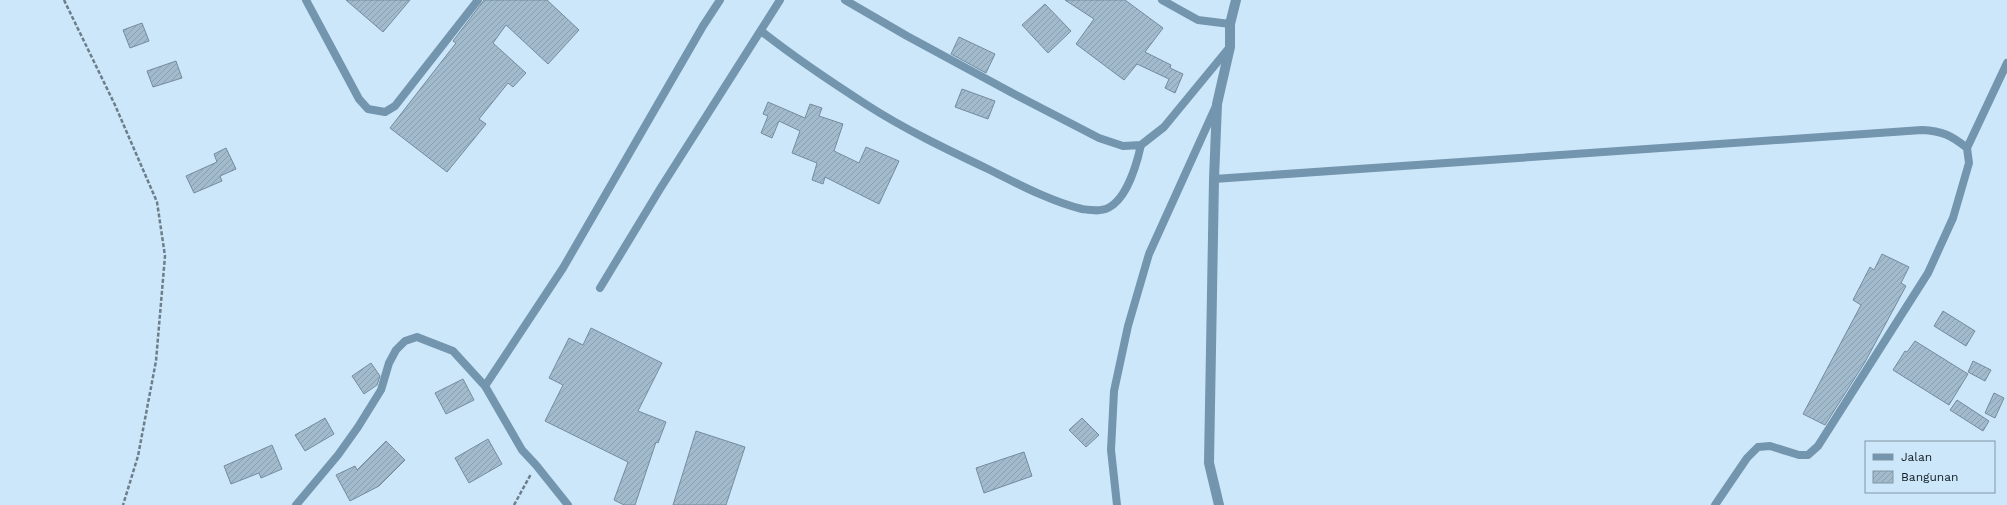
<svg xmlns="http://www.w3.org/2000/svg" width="2007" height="505" font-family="'Work Sans',sans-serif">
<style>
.building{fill:url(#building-hatch);stroke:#748c9d}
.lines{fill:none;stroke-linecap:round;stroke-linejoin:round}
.path{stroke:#6d7e8b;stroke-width:2.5;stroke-dasharray:4 2;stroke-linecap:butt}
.lane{stroke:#7395ae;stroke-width:8}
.street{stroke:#7395ae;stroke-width:10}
</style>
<defs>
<pattern id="building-hatch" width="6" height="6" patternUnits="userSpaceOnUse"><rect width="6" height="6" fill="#a1bacc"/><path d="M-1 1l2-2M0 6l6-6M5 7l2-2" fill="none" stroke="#8a9faf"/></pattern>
</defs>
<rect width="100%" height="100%" fill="#cde7fa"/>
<path class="building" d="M346,0H410L383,32Z
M484,0H547L579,30L548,64L506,25L493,43L526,73L513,87L508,83L479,119L486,124L447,172L390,128L456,43L453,41Z
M1065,0H1125L1163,28L1145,52L1171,65L1170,68L1183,74L1175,93L1165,88L1169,79L1137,64L1124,80L1076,44L1094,19Z
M1045,4L1071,31L1048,53L1022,25Z
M142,23L149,41L130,48L123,30Z
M959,37L995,54L986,73L951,54Z
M176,61L182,78L153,87L147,71Z
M962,89L995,101L988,119L955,107Z
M768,102L805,118L810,104L822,108L819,116L843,124L834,151L859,163L866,147L899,161L879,204L825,177L823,184L812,180L817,163L792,153L800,131L779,121L772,138L761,133L768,116L763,114Z
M226,148L236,169L220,176L222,181L194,193L186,176L217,162L214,154Z
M1882,254L1909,267L1901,283L1906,286L1865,362L1825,425L1803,414L1861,305L1853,300L1870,267L1874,270Z
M1943,311L1975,331L1966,346L1934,326Z
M591,328L662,363L638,411L666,422L658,443L656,442L635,505H624L614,500L628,462L545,421L563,385L549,378L569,338L583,345Z
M1915,341L1968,374L1949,405L1893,370L1905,351L1907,352Z
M1973,361L1991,370L1985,381L1968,372Z
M371,363L380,376L377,385L364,394L352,376Z
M463,379L474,400L446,414L435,393Z
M1994,393L2004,398L1995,418L1985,413Z
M1957,400L1989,421L1983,431L1950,410Z
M325,418L334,434L305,451L295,435Z
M1082,418L1099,435L1086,447L1069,430Z
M696,431L745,447L726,505H673Z
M488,439L502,464L469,483L455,458Z
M386,441L405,460L379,486L350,501L336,475L355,466L357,470Z
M272,445L282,469L261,478L259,473L231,484L224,466Z
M1024,452L1032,476L984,493L976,468Z"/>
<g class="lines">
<path class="path" d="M64,0L115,105L157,202L165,256L156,361L138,456L123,505
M514,505L531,474"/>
<path class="lane" d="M306,0L359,99L368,109L385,112L395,106L478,0
M845,0L907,36L1016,95L1099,138L1123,146L1141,145L1164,127L1229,48
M1162,0L1198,20L1230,24
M761,31C794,57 831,82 867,105C906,130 948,150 990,170C1018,184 1052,202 1082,209C1090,210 1100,212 1108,208C1127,199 1137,163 1141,145
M1967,148L2007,63
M1214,179L1922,130C1942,131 1951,135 1967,148L1969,163L1953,218L1928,273L1818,446L1808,455H1799L1770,446L1758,447L1747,458L1715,505
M600,288L660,189L780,0
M296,505L338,455L358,427L381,390L389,363L396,350L405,341L417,337L453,351L485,386
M568,505L536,465L522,450L485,386L563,268L703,26L720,0
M1117,505L1111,450L1114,391L1128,326L1149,254L1216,106"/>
<path class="street" d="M1219,505L1209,463L1214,179L1217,104L1230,47V24L1236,0"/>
</g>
<rect x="1865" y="441" width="130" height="52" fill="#cde7fa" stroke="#8296a4"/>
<rect x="1873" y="454" width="20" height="6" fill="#7395ae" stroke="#8296a4"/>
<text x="1901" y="461" font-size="12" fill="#121c22">Jalan</text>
<rect x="1873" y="471" width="20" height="12" fill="url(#building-hatch)" stroke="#8296a4"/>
<text x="1901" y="481" font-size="12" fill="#121c22">Bangunan</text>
</svg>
